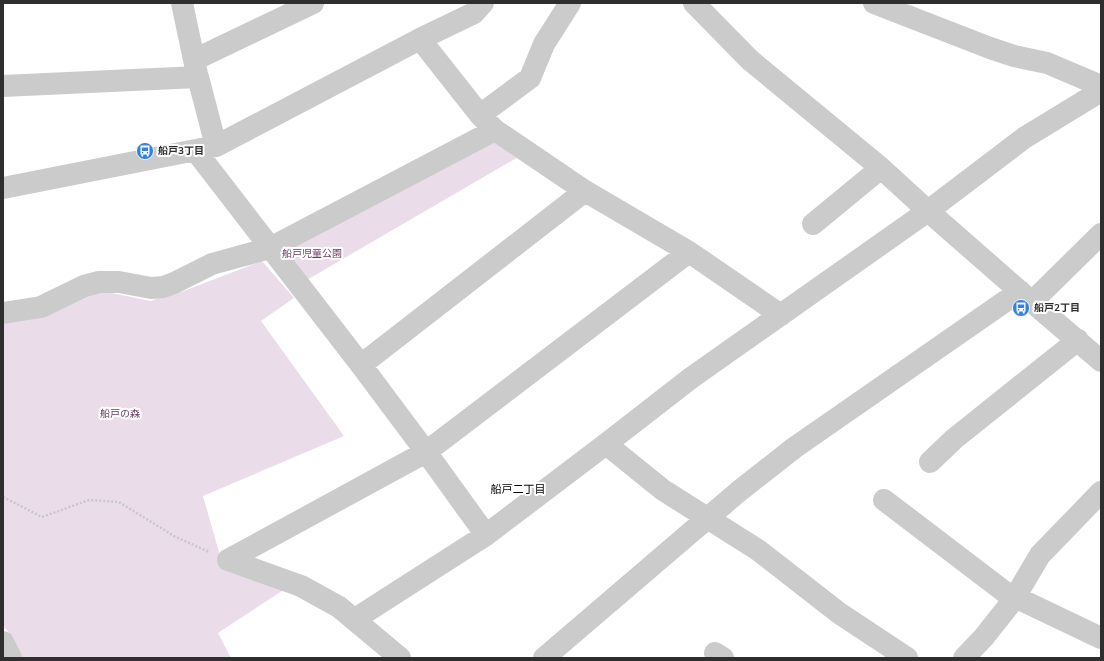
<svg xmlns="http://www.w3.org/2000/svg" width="1104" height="661" font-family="'Nunito Sans','Noto Sans JP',sans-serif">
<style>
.green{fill:#ebdcea}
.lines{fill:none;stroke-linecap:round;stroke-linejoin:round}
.path{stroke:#c8c8c8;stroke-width:2.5;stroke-dasharray:2 2;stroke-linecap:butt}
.minor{stroke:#cbcbcb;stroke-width:22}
.labels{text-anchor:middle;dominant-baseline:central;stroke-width:4;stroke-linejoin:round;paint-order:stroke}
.poi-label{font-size:10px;font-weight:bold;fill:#2e2e2e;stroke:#fff;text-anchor:start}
.park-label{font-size:10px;fill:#683c61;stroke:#fff}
.neighbourhood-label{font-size:11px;fill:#000;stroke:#fff}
</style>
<rect width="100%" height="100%" fill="#fff"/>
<path class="green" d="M495,136L520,156L305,281L278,249Z
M262,261L294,298L261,321L344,436L203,496L223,566L285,589L218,633L231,658H21L10,634L3,626V320L72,299L102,291L151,301L164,295L181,292Z"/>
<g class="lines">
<path class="path" d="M3,497L42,517L89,500L119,502L174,536L209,552"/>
<path class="minor" d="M182,3L197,74
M694,3L750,60L881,168L928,211L1032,302L1101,361
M874,3L990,48L1014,56L1047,63L1101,86
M420,39L480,115L495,130L585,191L689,252
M194,60L313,3
M3,86L198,77L216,146
M480,115L530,78L544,44L570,3
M195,150L361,365L426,452L486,535
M3,188L216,146L420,39L474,13L483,3
M813,224L881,168
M1032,302L1101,234
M3,313L41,307L84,286L99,282H119L151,288L163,287L174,283L212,264L270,248L495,130
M361,365L585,191
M606,444L663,490L758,550L839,613L907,658
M930,462L954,439L1078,340
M884,500L1014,599
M228,560L426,452L689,252L781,315
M228,560L301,586L339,607L400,658
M1015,597L1101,638
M355,619L486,535L606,444L691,378L928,211L1024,138L1101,91
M3,642L11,658
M715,653L723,658
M544,658L738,492L794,448L1020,291
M964,658L984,637L1014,599L1040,555L1101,492"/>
</g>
<defs>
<g id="bus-disc" transform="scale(0.9)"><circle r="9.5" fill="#3481e1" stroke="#fff"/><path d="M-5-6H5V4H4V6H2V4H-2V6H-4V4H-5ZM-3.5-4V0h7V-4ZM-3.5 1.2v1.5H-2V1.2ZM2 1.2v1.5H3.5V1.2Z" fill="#fff"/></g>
</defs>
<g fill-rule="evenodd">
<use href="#bus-disc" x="145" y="151"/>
<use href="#bus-disc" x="1021" y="308"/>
</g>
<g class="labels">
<g class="poi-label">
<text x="158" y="151">船戸3丁目</text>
<text x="1034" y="308">船戸2丁目</text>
</g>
<g class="park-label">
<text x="312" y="254">船戸児童公園</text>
<text x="120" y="414">船戸の森</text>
</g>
<g class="neighbourhood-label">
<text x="518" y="489">船戸二丁目</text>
</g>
</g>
<rect width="1104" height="661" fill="none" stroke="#2e2e2e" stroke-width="8"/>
</svg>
